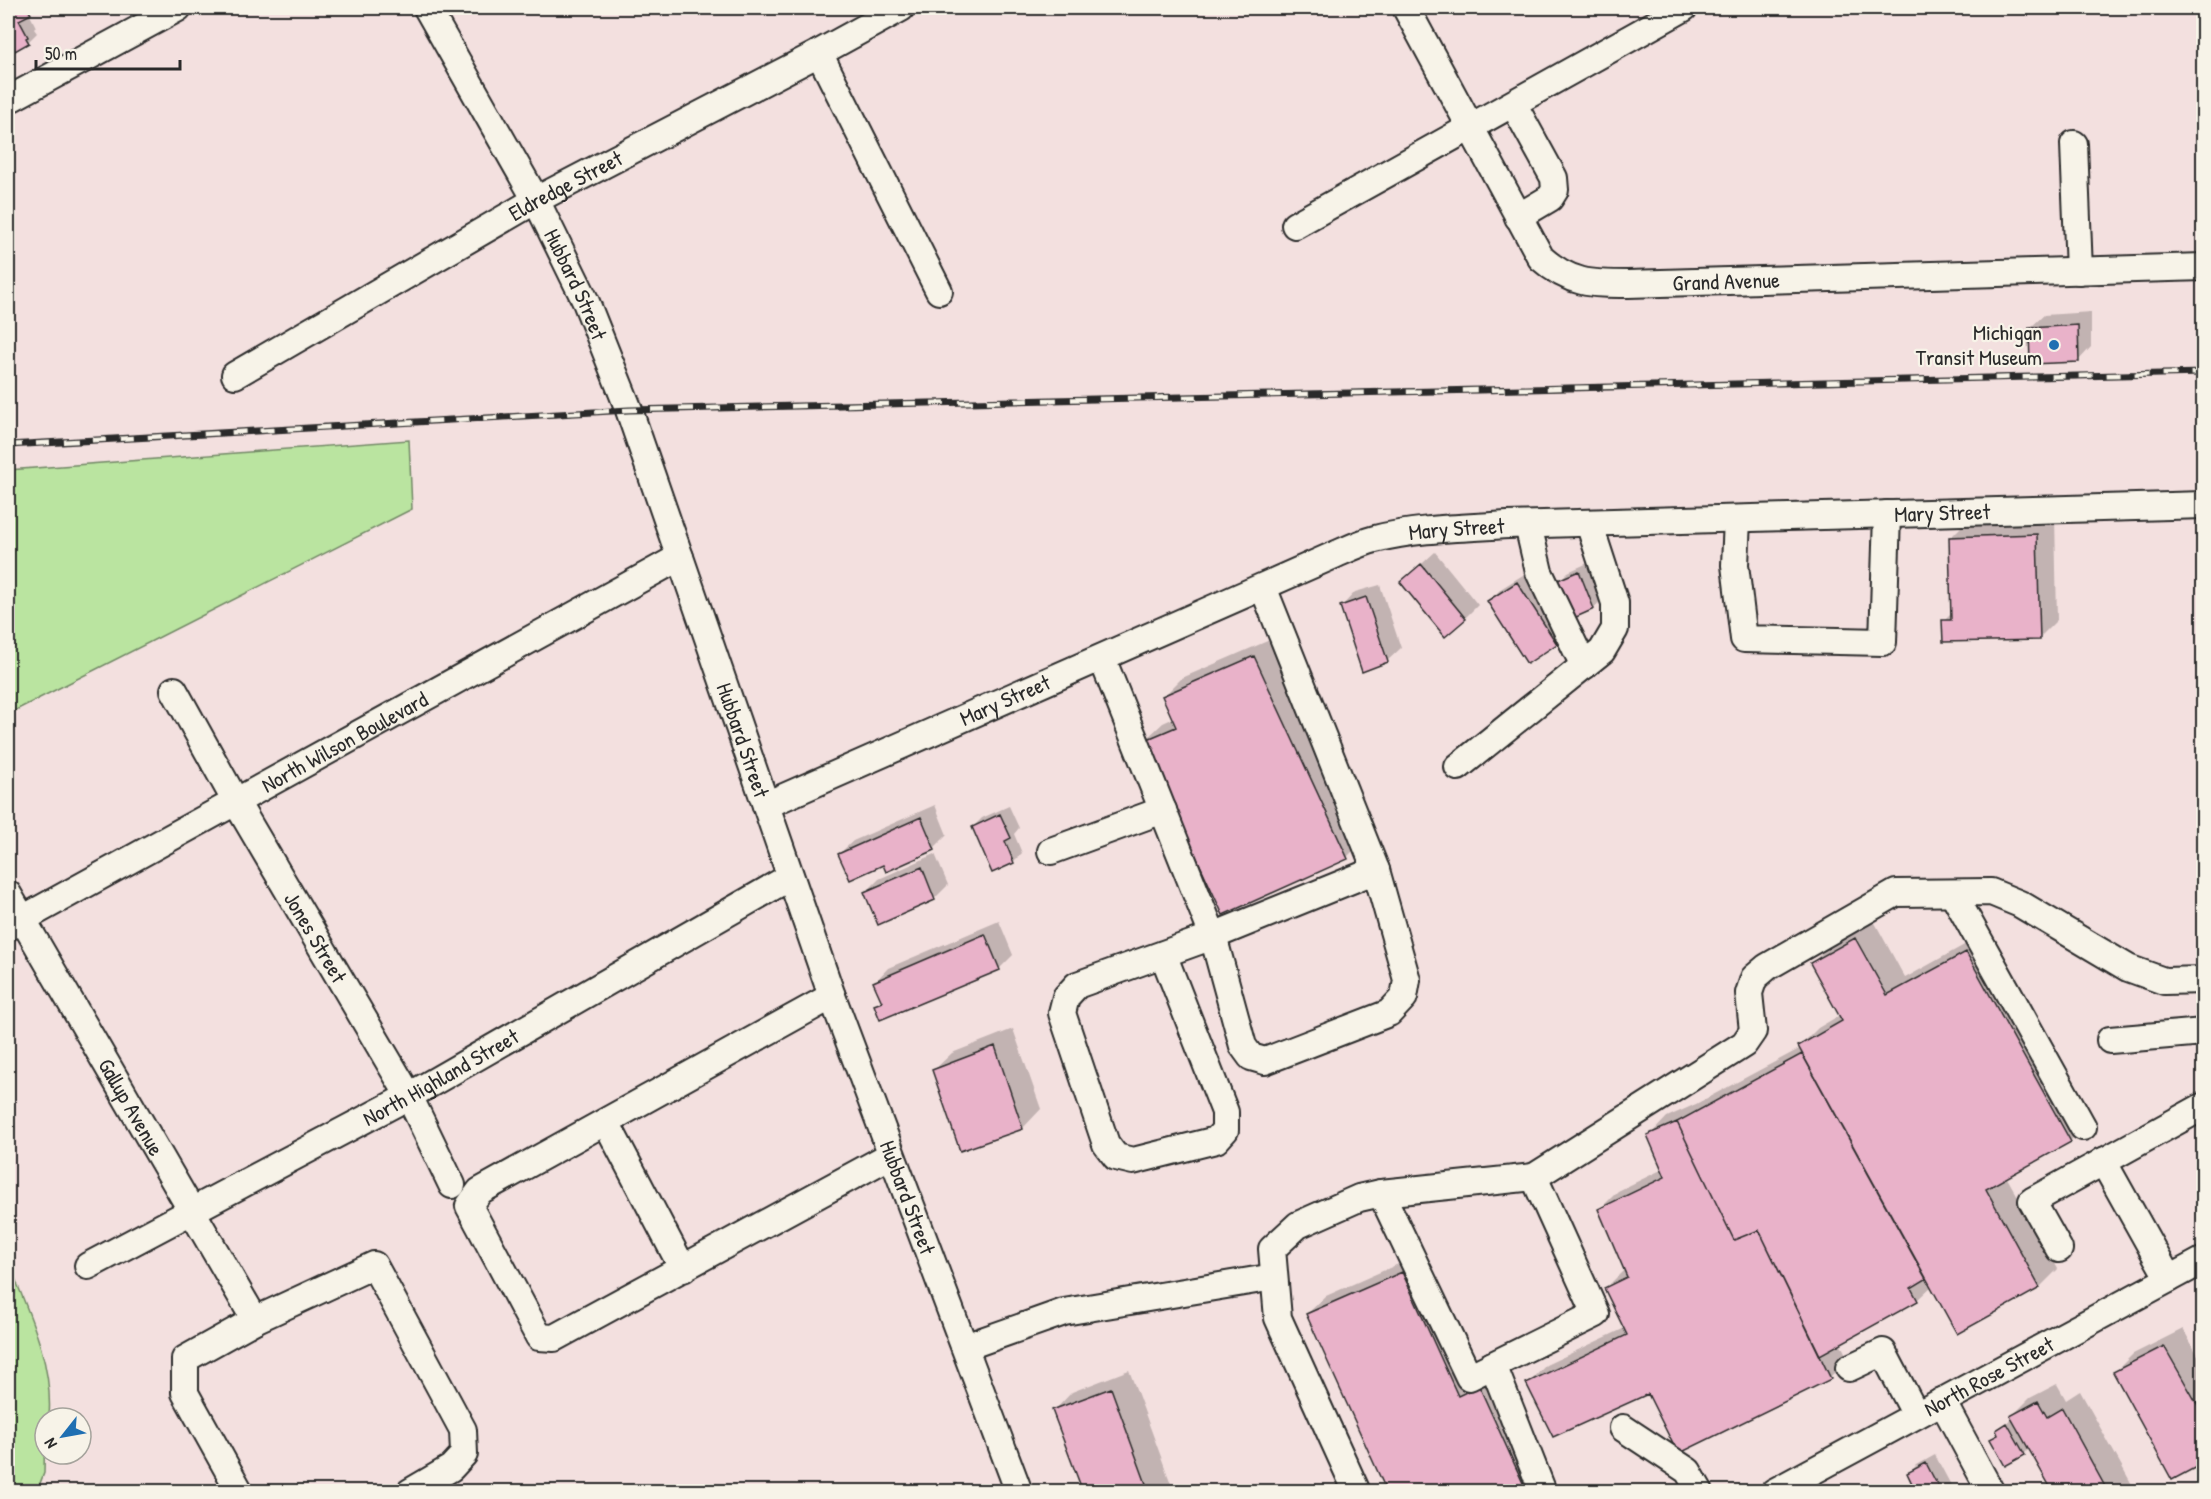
<svg xmlns="http://www.w3.org/2000/svg" width="2211" height="1499" font-family="'Patrick Hand',sans-serif">
<style>
.green{fill:#bae4a0;stroke:#728866;stroke-width:1.5}
.shadow{fill:#0003}
.building{fill:#e9b2c9;stroke:#2b2b2b;stroke-width:1.5}
.lines{fill:none;stroke-linecap:round;stroke-linejoin:round}
.minor-casing{stroke:#2b2b2b;stroke-width:30}
.minor{stroke:#f7f3e8;stroke-width:26}
.rail-casing{stroke:#2b2b2b;stroke-width:7}
.rail{stroke:#f7f3e8;stroke-width:4.5;stroke-dasharray:14;stroke-linecap:butt}
.poi-dot{fill:#1f6fb2;stroke:#f7f3e8;stroke-width:2}
.labels{text-anchor:middle;dominant-baseline:central;stroke-width:4.5;stroke-linejoin:round;paint-order:stroke}
.street-label{font-size:22px;fill:#2b2b2b;stroke:#f7f3e8}
.poi-label{font-size:22px;fill:#2b2b2b;stroke:#f7f3e8;text-anchor:end}
</style>
<rect width="100%" height="100%" fill="#f3e0df"/>
<filter id="ink" filterUnits="userSpaceOnUse"><feTurbulence type="fractalNoise" baseFrequency=".0167" numOctaves="2"/><feDisplacementMap in="SourceGraphic" scale="12" xChannelSelector="R" yChannelSelector="G"/><feConvolveMatrix kernelMatrix="1 2 1 2 8 2 1 2 1" color-interpolation-filters="sRGB"/></filter>
<g filter="url(#ink)">
<path class="green" d="M409,440L412,509L8,714V470Z
M14,1276C33,1322 53,1368 49,1418H45L44,1473L37,1491H8V1279Z"/>
<path class="shadow" d="M8,8H35L29,13L36,27L34,29L37,33L28,42L9,46L8,43Z
M84,8H94L86,12Z
M2091,312V347L2078,361L2030,328L2044,315Z
M2055,516L2057,620L2039,638L1944,621L1952,613L1951,537L1969,519Z
M1435,552L1478,605L1465,618L1402,582Z
M1588,563L1602,599L1594,608L1560,580L1568,572Z
M1531,570L1569,630L1556,643L1488,602L1502,588Z
M1380,585L1401,648L1387,661L1342,606L1355,592Z
M1272,639L1365,839L1347,857L1144,741L1163,723L1174,718L1164,696L1182,678Z
M935,805L947,835L934,848L884,863L839,854L853,841Z
M1009,806L1019,828L1014,834L1022,853L1013,862L973,827L982,818Z
M935,854L948,885L934,899L866,892L879,879Z
M999,921L1013,955L999,969L876,1005L882,999L875,982L888,968Z
M1874,921L1905,978L1984,934L2088,1123L2070,1141L2006,1176L2058,1269L2040,1287L1958,1332L1932,1286L1917,1300L1840,1342L1848,1359L1830,1377L1649,1392L1528,1384L1546,1365L1625,1328L1606,1288L1625,1269L1600,1209L1618,1191L1663,1169L1649,1136L1667,1117L1696,1104L1801,1048L1800,1046L1818,1028L1840,1015L1812,963L1830,945Z
M1013,1029L1041,1109L1023,1128L961,1149L933,1071L952,1053Z
M1421,1254L1477,1379L1498,1369L1554,1492H1388L1307,1314L1326,1296Z
M2183,1329L2204,1366V1461L2115,1372L2133,1354Z
M1129,1370L1174,1492H1084L1054,1411L1072,1392Z
M2057,1384L2066,1400L2080,1391L2135,1490L2134,1492H2054L2030,1448L2024,1454L1992,1440L1999,1433L1997,1430L2013,1418L2012,1416L2030,1398Z
M1935,1455L1953,1489L1950,1492H1918L1909,1473L1917,1465Z"/>
<path class="building" d="M8,8H27L31,14L19,20L28,37L26,38L29,43L15,51L13,46L9,48L8,46Z
M2078,325L2079,362L2030,364L2029,328Z
M2037,534L2040,640L1943,642L1942,620H1951L1949,537Z
M1421,564L1466,619L1445,637L1400,582Z
M1579,571L1594,609L1574,618L1558,580Z
M1517,582L1557,644L1527,664L1487,601Z
M1366,597L1388,662L1362,672L1340,606Z
M1254,656L1348,859L1223,915L1143,741L1176,727L1162,696Z
M1000,814L1011,838L1005,841L1014,863L992,873L972,827Z
M921,817L935,850L886,872L883,865L850,880L838,854Z
M922,867L935,900L878,925L864,892Z
M985,934L1000,970L880,1020L874,1005L882,1002L873,982Z
M1855,938L1887,995L1966,952L2071,1142L1986,1189L2040,1288L1957,1334L1798,1046L1842,1021L1810,963Z
M995,1046L1023,1129L960,1151L932,1070Z
M1802,1054L1926,1279L1911,1288L1918,1301L1820,1355L1759,1230L1734,1240L1677,1122Z
M1677,1122L1734,1240L1759,1230L1831,1379L1678,1454L1648,1394L1553,1437L1526,1383L1627,1335L1604,1288L1627,1277L1598,1209L1665,1177L1647,1135Z
M1402,1272L1458,1396L1479,1386L1527,1492H1387L1306,1314Z
M2164,1346L2204,1416V1463L2172,1480L2113,1372Z
M1111,1388L1149,1492H1083L1052,1410Z
M2038,1401L2047,1417L2062,1408L2108,1492H2053L2010,1416Z
M2007,1423L2025,1455L2005,1466L1990,1439L1998,1435L1996,1430Z
M1926,1463L1941,1492H1916L1907,1473Z"/>
<g class="lines">
<g class="minor-casing">
<g id="minor">
<path id="s1" d="M427,8L536,200L586,302L629,410L832,996L1019,1492"/>
<path id="s2" d="M1406,8L1541,258C1570,284 1591,284 1628,284L2204,267"/>
<path d="M819,53L939,291"/>
<path d="M8,100L178,8"/>
<path d="M2074,144L2079,271"/>
<path d="M1518,217L1550,198L1555,190L1554,178L1520,116"/>
<path d="M1295,225L1684,8"/>
<path id="s3" d="M235,375L536,200L819,53L901,8"/>
<path d="M1737,519L1735,565L1744,639L1883,642L1887,514"/>
<path d="M1528,525L1539,572L1584,666"/>
<path d="M1102,658L1213,936L1376,870L1263,587"/>
<path id="s4" d="M174,690L236,802L409,1096L452,1185"/>
<path d="M1458,767L1602,651L1615,629V603L1589,523"/>
<path id="s5" d="M766,805L1332,556C1346,550 1360,543 1375,539C1418,528 1464,528 1508,525L2204,505"/>
<path d="M1051,851L1163,810"/>
<path d="M1953,893L2083,1127"/>
<path id="s6" d="M8,894L255,1320"/>
<path id="s7" d="M8,927L680,557"/>
<path d="M1163,954L1225,1112V1130L1216,1140L1133,1161L1116,1157L1106,1144L1062,1013L1066,997L1077,985L1213,936L1243,1046L1251,1057L1265,1061L1389,1013L1404,997L1407,980L1376,870"/>
<path d="M832,996L480,1191L469,1206L539,1337L554,1338L891,1155"/>
<path d="M2110,1040L2204,1032"/>
<path d="M606,1122L683,1269"/>
<path d="M2103,1161L2169,1279"/>
<path d="M1534,1177L1744,1044L1753,1031L1749,993L1754,978L1767,967L1896,893L1991,892L2020,904L2128,968L2164,981L2204,980"/>
<path d="M1381,1193L1534,1177L1596,1314L1493,1365"/>
<path d="M2059,1249L2032,1201L2204,1106"/>
<path id="s8" d="M88,1266L409,1096L790,877"/>
<path d="M965,1347L1064,1312L1274,1277"/>
<path d="M1849,1368L1883,1352L1916,1415"/>
<path d="M1942,1401L1991,1492"/>
<path d="M1623,1428L1688,1471L1700,1492"/>
<path d="M240,1492L185,1393V1359L255,1320L374,1265L463,1430L464,1454L451,1468L410,1492"/>
<path d="M1357,1492L1278,1318L1272,1249L1298,1225L1359,1198L1381,1193L1469,1377L1493,1365L1543,1492"/>
<path id="s9" d="M1774,1492L2204,1260"/>
</g>
</g>
<use href="#minor" class="minor"/>
<g class="rail-casing">
<path id="rail" d="M8,445L629,410L2204,373"/>
</g>
<use href="#rail" class="rail"/>
</g>
</g>
<circle class="poi-dot" cx="2054" cy="345" r="6"/>
<g class="labels">
<g class="street-label">
<text stroke="none"><textPath href="#s3" startOffset="381">Eldredge Street</textPath></text>
<text stroke="none"><textPath href="#s2" startOffset="476">Grand Avenue</textPath></text>
<text stroke="none"><textPath href="#s1" startOffset="314">Hubbard Street</textPath></text>
<text stroke="none"><textPath href="#s5" startOffset="1233">Mary Street</textPath></text>
<text stroke="none"><textPath href="#s5" startOffset="747">Mary Street</textPath></text>
<text stroke="none"><textPath href="#s5" startOffset="261">Mary Street</textPath></text>
<text stroke="none"><textPath href="#s1" startOffset="800">Hubbard Street</textPath></text>
<text stroke="none"><textPath href="#s7" startOffset="384">North Wilson Boulevard</textPath></text>
<text stroke="none"><textPath href="#s4" startOffset="285">Jones Street</textPath></text>
<text stroke="none"><textPath href="#s8" startOffset="400">North Highland Street</textPath></text>
<text stroke="none"><textPath href="#s6" startOffset="246">Gallup Avenue</textPath></text>
<text stroke="none"><textPath href="#s1" startOffset="1286">Hubbard Street</textPath></text>
<text stroke="none"><textPath href="#s9" startOffset="244">North Rose Street</textPath></text>
</g>
<g class="poi-label">
<text x="2042" y="332">Michigan<tspan x="2042" dy="25">Transit Museum</tspan></text>
</g>
</g>
<rect width="2211" height="1499" fill="none" stroke="#f7f3e8" stroke-width="30"/>
<rect x="15" y="15" width="2181" height="1469" fill="none" stroke="#2b2b2b" stroke-width="2" filter="url(#ink)"/>
<g transform="translate(63 1436) rotate(239)"><circle r="28" fill="#f7f3e8" stroke="#a5a39c" stroke-width="1.5"/>
<path d="M0-4.5L10 22L0 15L-10 22Z" fill="#1f6fb2"/>
<text y="-9" font-size="16" font-weight="bold" text-anchor="middle" fill="#2b2b2b">N</text>
</g>
<path d="M36 60v9h144v-9" fill="none" stroke="#2b2b2b" stroke-width="3"/>
<text x="45" y="60" font-size="18" fill="#2b2b2b" stroke="#f7f3e8" stroke-width="4.5" paint-order="stroke">50 m</text>
</svg>
